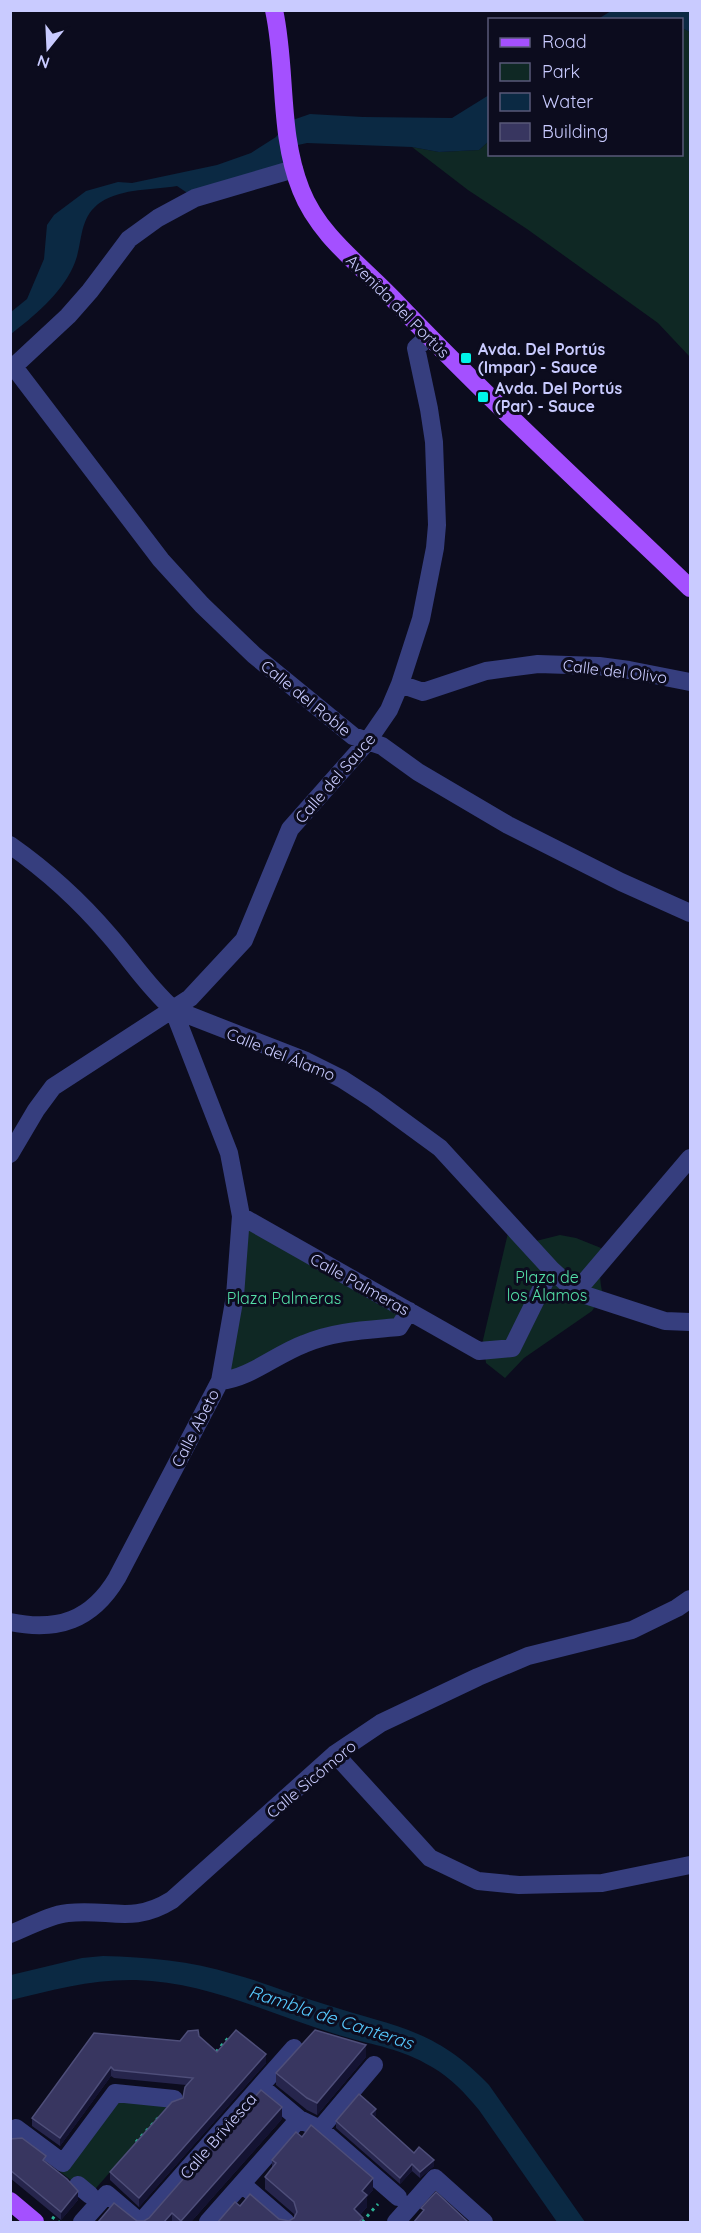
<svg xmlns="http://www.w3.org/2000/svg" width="701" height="2233" font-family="Quicksand,sans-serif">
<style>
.green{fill:#0f2824}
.water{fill:#0b2943}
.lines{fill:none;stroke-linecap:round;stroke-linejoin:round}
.path{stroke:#2bb195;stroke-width:3;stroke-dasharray:3 4.5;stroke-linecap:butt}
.minor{stroke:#363e7e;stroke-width:18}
.major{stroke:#a450ff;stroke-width:18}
.wall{fill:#26254c}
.shaded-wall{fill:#141332}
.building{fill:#383660;stroke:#4e4e79;stroke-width:1.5}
.poi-dot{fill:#00f4e8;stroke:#0c0c1e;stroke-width:2}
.labels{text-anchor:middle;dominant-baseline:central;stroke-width:6;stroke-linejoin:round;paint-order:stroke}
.street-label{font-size:16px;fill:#c9cbff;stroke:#0c0c1e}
.poi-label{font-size:16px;font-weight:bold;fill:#c9cbff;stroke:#0c0c1e;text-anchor:start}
.park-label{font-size:16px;fill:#54e0a8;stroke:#0c0c1e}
.water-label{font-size:18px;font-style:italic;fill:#57caff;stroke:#0c0c1e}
</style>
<rect width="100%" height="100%" fill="#0c0c1e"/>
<path class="green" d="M682,28L690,32V357L658,323L527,229L468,190L412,147L439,152L479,150L489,141L490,154H682Z
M241,1216L409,1311L399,1327L357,1331L220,1381Z
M508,1233L536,1241L560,1235L576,1238L601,1248C601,1264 598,1279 603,1294L592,1311L524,1358L505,1378L486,1363L483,1340Z
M115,2093L174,2099L90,2195L58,2170Z"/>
<path class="water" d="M611,11H687L690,12V32L682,28V20L598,19Z
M489,95V141L479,150L439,152L412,147L307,143L289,147L294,169L195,198L177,186C153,190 123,188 101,202C77,218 84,244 73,267C60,295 34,316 11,334V312L27,299L44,259L47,225L54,215L86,191L118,182L132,183L217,165L251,153L276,137L287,122L310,114L363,117L452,118Z
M103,1956C147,1957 191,1961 233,1974C264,1982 294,1995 324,2004C394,2027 435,2028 489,2085L585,2222H557L479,2110C465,2093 451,2078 432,2067C400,2048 376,2046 342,2036C273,2016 209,1982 136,1980C92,1979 52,1990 11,2000V1975L82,1958Z"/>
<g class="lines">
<path class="path" d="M216,2052L229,2037
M136,2142L160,2116
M52,2217L59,2222
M362,2222L378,2204"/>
<path class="minor" d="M14,367L161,560L202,605L254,655L353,736L382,746L418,772L508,825L621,882L690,913
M10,370L68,316L90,291L129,239L158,218L195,198L294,169
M400,684L423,692L486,671L538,664L599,666L629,670L690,682
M10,845C47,871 80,901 109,935C131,960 148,987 173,1009L306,1061L342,1079L373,1099L440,1148L551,1269L576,1292L690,1158
M10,1154L36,1110L53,1087L190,998L244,940L290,829L367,742L389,710L400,684L421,619L435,548L437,525L434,442L429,409L416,348L428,337
M241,1216L479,1351L512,1348L551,1269
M576,1292L665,1321L690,1322
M220,1381C250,1378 275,1355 304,1344C334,1331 367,1330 399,1327L409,1311
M10,1622C58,1632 92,1620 117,1578L220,1381L235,1296L241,1216L229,1153L173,1009
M335,1754L430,1858L478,1881L519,1885L602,1883L690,1865
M10,1934C29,1927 48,1915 68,1913C109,1908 132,1925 172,1900L335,1754L381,1723L478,1677L528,1656L632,1630L677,1608L690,1599
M261,2087L299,2119L320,2129L398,2197
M320,2129L374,2065
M10,2136L16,2128L63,2163L115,2093L174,2099
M242,2184L286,2222
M78,2185L90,2195
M82,2222L107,2194L140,2222
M141,2222L294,2048
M208,2222L299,2119
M396,2222L435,2178L484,2222"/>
<path class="major" d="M274,10C287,69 278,133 301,190C319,236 361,265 394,300C489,400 591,493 690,588
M10,2201L35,2222"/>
</g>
<path class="wall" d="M94,2033L180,2041L199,2036L217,2052L266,2063L139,2207L110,2180V2172L183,2098L186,2085L114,2078L111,2076L60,2146L32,2126V2118Z
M366,2057L317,2115L307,2110L276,2085V2073Z
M376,2115L374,2117L414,2153L434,2166L420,2178L412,2171L400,2184L336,2128V2121Z
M282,2119L190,2223H98V2222L144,2221Z
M302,2137L373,2190L367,2197V2207L360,2215L363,2223H217L240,2206L279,2219L289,2221L294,2218V2214L265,2189V2177L272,2168V2160Z
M10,2139L46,2163L78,2200L61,2220L10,2178Z"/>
<path class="shaded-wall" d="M366,2045V2057L317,2115V2103Z
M266,2054V2063L139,2207V2198Z
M111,2067V2076L60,2146V2138Z
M282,2107V2119L190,2223H181V2221Z
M376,2109V2115L371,2120V2114Z
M434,2160V2166L420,2178V2172Z
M412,2164V2171L400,2184V2178Z
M373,2178V2190L367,2197V2207L354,2221V2209L362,2191Z
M78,2191V2200L61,2220V2212Z
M172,2213V2223H163Z"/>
<path class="building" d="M198,2030L199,2036L217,2052L236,2030L266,2054L139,2198L110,2172L172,2102L183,2098L185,2087L193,2078L114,2070L111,2067L60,2138L32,2118L94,2033L180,2041L188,2031Z
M315,2030L366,2045L317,2103L307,2098L276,2073Z
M261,2090L282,2107L181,2221L172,2213L163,2223H100L98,2222L114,2203L137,2221H144L149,2218Z
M359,2094L376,2109L371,2114L414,2153L419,2147L434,2160L420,2172L412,2164L400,2178L336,2121Z
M311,2125L373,2178L362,2191L367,2195L354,2209L363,2218L358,2223H217L235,2202L240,2206L250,2194L279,2219L289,2221L294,2218L297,2212L294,2202L265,2177L276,2163L272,2160L296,2132L302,2137Z
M22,2138L46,2156L43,2160L67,2179L78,2191L61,2212L10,2170V2139Z
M436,2192L469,2223H413L424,2210L421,2208Z"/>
<g class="poi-dot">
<rect x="460" y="352" width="12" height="12" rx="3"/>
<rect x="477" y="391" width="12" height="12" rx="3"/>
</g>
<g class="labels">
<g class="street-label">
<text transform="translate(398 306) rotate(45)">Avenida del Portús</text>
<text transform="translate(615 671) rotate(7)">Calle del Olivo</text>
<text transform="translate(306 698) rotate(39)">Calle del Roble</text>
<text transform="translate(335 778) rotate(-49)">Calle del Sauce</text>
<text transform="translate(281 1054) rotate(22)">Calle del Álamo</text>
<text transform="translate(360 1284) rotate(29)">Calle Palmeras</text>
<text transform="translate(195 1428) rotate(-63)">Calle Abeto</text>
<text transform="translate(311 1779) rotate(-40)">Calle Sicómoro</text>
<text transform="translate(218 2136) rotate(-49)">Calle Briviesca</text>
</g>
<g class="poi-label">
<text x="478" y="349">Avda. Del Portús<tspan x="478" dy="18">(Impar) - Sauce</tspan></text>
<text x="495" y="388">Avda. Del Portús<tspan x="495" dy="18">(Par) - Sauce</tspan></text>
</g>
<g class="park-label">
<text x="547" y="1277">Plaza de<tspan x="547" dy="18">los Álamos</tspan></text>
<text x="284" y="1298">Plaza Palmeras</text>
</g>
<g class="water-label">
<text transform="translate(331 2017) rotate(18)">Rambla de Canteras</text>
</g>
</g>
<rect width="701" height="2233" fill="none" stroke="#c9cbff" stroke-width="24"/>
<rect x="488" y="18" width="195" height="138" fill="#0c0c1e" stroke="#585878" stroke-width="1.5"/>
<rect x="500" y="38" width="30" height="9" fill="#a450ff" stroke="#585878" stroke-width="1.5"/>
<text x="542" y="48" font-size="18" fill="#c9cbff">Road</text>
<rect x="500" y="63" width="30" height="18" fill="#0f2824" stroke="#585878" stroke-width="1.5"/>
<text x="542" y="78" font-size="18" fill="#c9cbff">Park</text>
<rect x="500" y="93" width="30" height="18" fill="#0b2943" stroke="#585878" stroke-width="1.5"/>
<text x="542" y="108" font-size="18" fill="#c9cbff">Water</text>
<rect x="500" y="123" width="30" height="18" fill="#383660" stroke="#585878" stroke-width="1.5"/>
<text x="542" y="138" font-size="18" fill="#c9cbff">Building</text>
<g transform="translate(48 48) rotate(198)" stroke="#0c0c1e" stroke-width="4.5" paint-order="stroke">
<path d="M0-4.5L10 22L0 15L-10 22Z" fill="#c9cbff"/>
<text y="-9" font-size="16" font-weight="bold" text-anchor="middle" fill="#c9cbff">N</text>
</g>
</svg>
